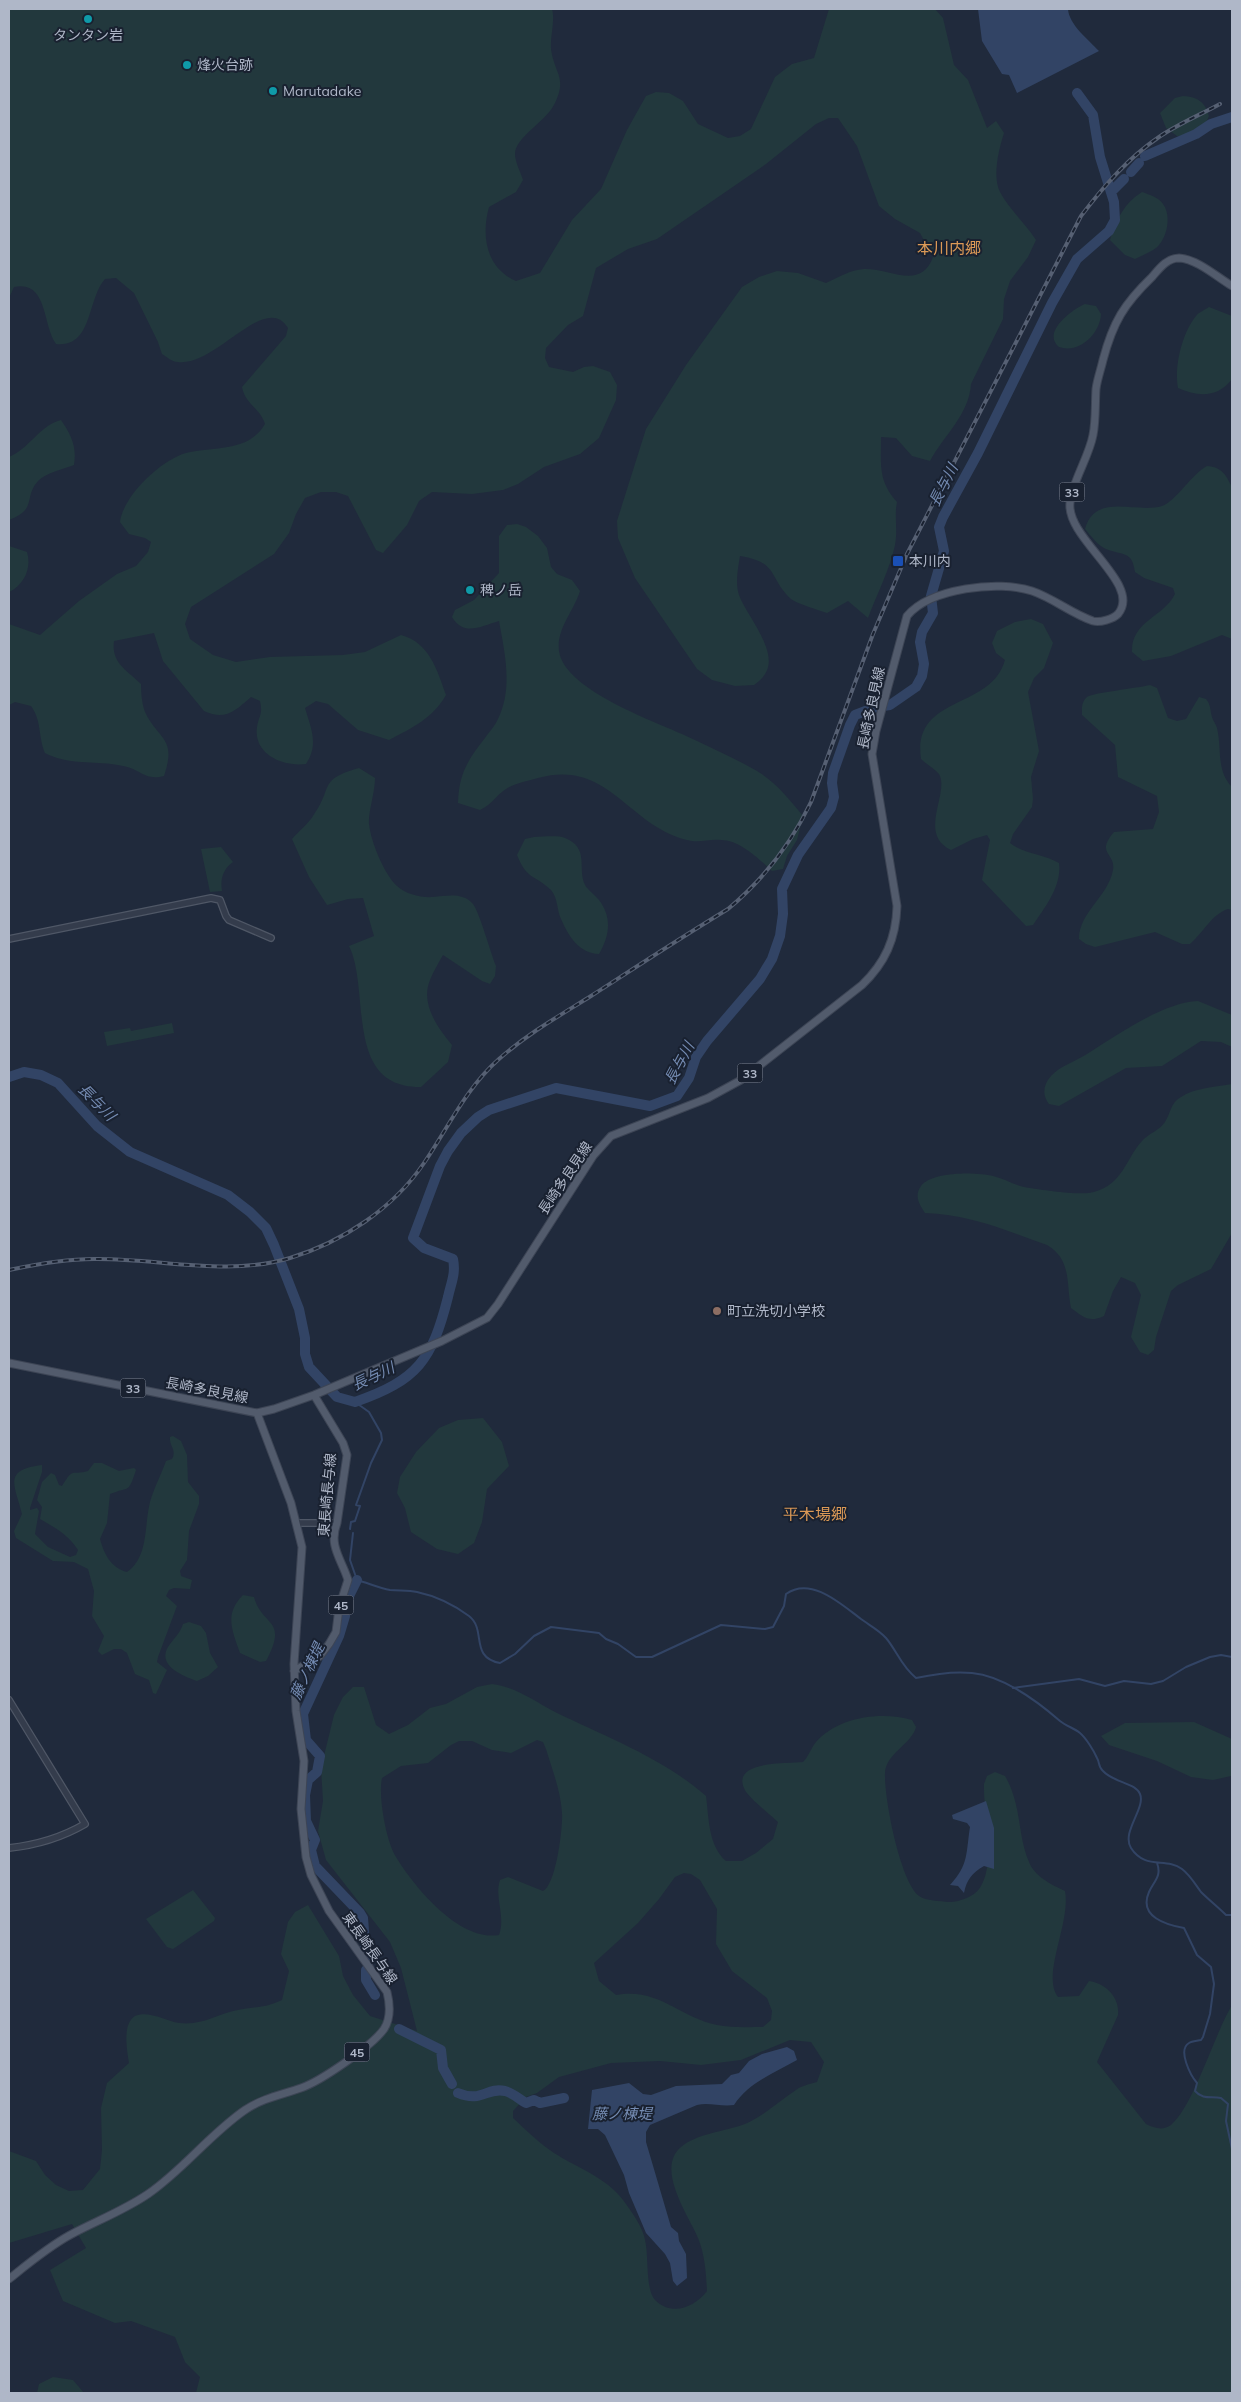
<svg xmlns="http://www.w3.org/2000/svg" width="1241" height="2402" font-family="Mulish,'Noto Sans JP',sans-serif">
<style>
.green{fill:#22383d;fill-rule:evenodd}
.water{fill:#324465}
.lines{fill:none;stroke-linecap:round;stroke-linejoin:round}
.stream{stroke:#324465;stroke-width:2}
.river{stroke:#324465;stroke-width:10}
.minor-casing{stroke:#4f5766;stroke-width:8}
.major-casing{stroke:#3d4555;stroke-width:9}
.minor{stroke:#343c4c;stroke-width:5.5}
.major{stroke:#525b6c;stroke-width:7}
.rail-casing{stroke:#566073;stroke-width:4}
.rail{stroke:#192130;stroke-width:2;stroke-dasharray:5.5;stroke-linecap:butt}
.culture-dot{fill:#0f9aa8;stroke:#192130;stroke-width:2}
.transit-dot{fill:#1a4fb4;stroke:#192130;stroke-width:2}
.education-dot{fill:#8d6e63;stroke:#192130;stroke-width:2}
.labels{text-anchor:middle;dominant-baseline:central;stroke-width:4;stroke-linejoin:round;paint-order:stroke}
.shield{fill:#192130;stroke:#828a9a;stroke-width:1}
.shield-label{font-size:12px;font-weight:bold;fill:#afb7c8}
.poi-label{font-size:14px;fill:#afb7c8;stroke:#192130;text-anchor:start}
.street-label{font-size:14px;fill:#afb7c8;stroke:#192130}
.water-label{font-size:15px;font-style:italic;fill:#748bb2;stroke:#192130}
.quarter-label{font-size:16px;fill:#db9956;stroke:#192130}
</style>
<rect width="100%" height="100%" fill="#202a3c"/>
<path class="green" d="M9,9H552C556,23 548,40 552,55C557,76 566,79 555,103C547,121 515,137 515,154C515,162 521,173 523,180L516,192L489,207C481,236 486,268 516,281L540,273L572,220L601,189L627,130L646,96L656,92L669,93L683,101L698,124L728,138L740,136L751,129L775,77L792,64L814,58L829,9H935L943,18L954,65L968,80L987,128L996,121L1004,133C999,149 992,176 1000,192C1009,209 1025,223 1036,240L1028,257L1010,281L1004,299L1003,319L971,384C969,415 944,435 930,461L912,456L896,438L881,437C881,465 878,481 897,502C894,516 898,530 895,545C890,569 877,594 868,618L848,601L827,613C818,610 798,604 791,599C769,579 779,562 740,556C738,568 735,583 739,595C746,615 780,652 765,674C763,678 758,682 754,685L735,686L712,680L697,669L635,578L618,538L617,521L646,429L686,365L742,287L759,277L777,271L798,273L826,283C839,277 850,270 864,269C889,268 921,291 933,257L920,233L895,219L879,206L857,146L838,118H829L816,124L766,164L657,239L628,249L596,268L583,316L568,325L546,348L545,358L549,367L573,372L584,367L593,366L610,372L617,385L616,400L599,438L580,454L544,467L518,484L503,490L472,494L432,492L419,501L407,525L383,553L376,550L348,496L336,492H321L305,498L296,514L289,533L274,554L191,607L185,624L190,639L213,655L236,662L270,657L343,655L365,652L401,635C430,643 437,670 446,695C433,718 412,728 389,740L358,730L328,704L316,701L305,708C311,728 319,745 306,764C284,767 253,755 257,727C259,715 263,715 260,701L251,697C235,711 225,721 204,711L163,661L154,633L114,641C111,663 127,670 141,684C141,693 142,704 145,712C159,741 177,737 164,776C144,781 141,769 123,766C97,760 70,766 45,753C38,737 42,721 31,706L15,702L9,705V624L40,635L79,601L117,574L136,566L148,552L151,542L145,538L129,534L120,522C123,496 161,460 186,453C214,446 248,453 265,424C261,409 245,404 242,387L286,336L288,328C265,291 216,367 178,362C172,362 167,357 162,354L158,342L134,293L116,278L105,279C87,299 93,348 56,344C42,324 48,280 14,287L9,298Z
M1183,96C1198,97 1205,102 1209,116C1204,130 1190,136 1177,136L1166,128L1160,113L1175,98Z
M1142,192C1150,195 1158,197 1163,204C1171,214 1168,235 1159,245C1154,251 1143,255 1135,259L1125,255L1110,240C1115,221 1125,202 1142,192Z
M1085,304L1096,306L1101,314C1100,334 1079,354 1059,347C1041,332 1073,309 1085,304Z
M1209,307L1232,316V379C1218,398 1198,397 1178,388C1174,367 1182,333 1196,316C1199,312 1205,310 1209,307Z
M61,420C71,435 77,446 74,465C64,469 45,473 38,481C23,498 38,509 9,520V457C29,449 40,425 61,420Z
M1207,466C1222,467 1226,475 1232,487V639L1222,635L1171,656L1143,661L1132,652C1131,621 1164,617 1175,594L1173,588L1144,578L1135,572C1132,550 1123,556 1106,549C1098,546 1091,536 1085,529C1095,492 1136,514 1162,506C1175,502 1192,474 1207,466Z
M517,524L526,527L538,536L547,548L551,567L557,574L572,580L580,591C574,611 556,629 559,651C564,689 651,720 682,734C707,746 733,757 757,771C776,782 790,800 803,816L797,840L787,856L783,869L772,871C759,859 740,840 721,840C706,839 699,844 683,839C626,822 607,759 538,778C528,781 515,783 506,789C496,795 493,804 480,810L458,803C459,774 467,761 485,738C489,732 495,726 498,719C513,688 505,654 499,621C481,626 464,637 452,617L455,610L474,600L499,573V536L507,525Z
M9,546L27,552C32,568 24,585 9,592Z
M1031,619L1043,624L1053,643L1044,668L1034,678L1028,692L1039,751L1031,777L1033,799L1032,807L1013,834L1010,843C1024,854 1044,854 1059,863C1062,886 1045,907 1033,925L1026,926L982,880L990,840L987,835L973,839L951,850C917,834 950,793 939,774C935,769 926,764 921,759C912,694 991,711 1005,660L996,653L992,643L997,631L1015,622Z
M1150,685L1157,688L1168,718L1177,721L1186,719L1199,697L1206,699C1211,705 1210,710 1212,717C1213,721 1216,724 1217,728C1222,748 1216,771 1232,787V910L1228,909C1212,914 1203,933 1190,944H1182L1155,932L1095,947L1086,944L1079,939C1079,912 1108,897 1113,870C1116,853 1095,854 1114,832L1153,829L1159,812L1157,796L1118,777L1115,745L1082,715C1082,709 1081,702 1087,697C1092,693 1138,688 1150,685Z
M359,768L375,778C375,793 368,812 369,824C371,842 384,874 397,886C405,894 422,898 433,897C446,896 463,892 473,904C479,911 491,954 496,966L495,976L490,984L482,981L443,955C438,964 433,972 430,980C420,1004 438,1028 452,1045L448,1062L421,1087C343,1088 371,990 349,946L374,936L363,898L348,899L327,905L309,877L292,839C299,831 308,824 313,816C334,787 317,780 359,768Z
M534,837C543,837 557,835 565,838C590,848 577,868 585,885C588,890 595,895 599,900C612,917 610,935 599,954C579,953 569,937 561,919C557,911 558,898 551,890C534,874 527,880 517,855L525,839Z
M221,847L233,862C223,869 220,879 222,891L210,892L201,849Z
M1198,1001L1232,1015V1047L1221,1042L1201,1041L1162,1066L1126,1068L1059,1106L1049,1104C1042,1095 1043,1085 1051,1076C1060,1066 1076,1061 1087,1054C1117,1035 1164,1002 1198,1001Z
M172,1023L174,1033L107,1046L104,1032L130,1028L131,1031Z
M1232,1084V1233L1211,1269L1178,1285L1171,1291L1156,1337L1154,1350L1148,1355L1140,1352L1131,1337L1141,1295L1135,1283L1121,1277L1113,1291L1104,1316C1089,1323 1083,1317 1071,1308C1066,1283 1072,1260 1047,1245C1008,1231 968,1214 925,1213C919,1204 914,1196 921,1186C932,1171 977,1172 993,1176C1006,1179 1017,1187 1030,1188C1043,1190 1082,1196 1094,1192C1123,1184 1125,1160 1142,1141C1149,1133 1159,1131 1165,1122C1171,1113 1170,1103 1181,1097C1194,1088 1216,1087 1232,1084Z
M483,1418L502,1442L509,1466L487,1489L482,1522L474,1543L458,1554L437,1549L411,1532L405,1508L397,1493L400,1477L416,1452L439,1428L458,1420Z
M173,1436L181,1441L187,1455L188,1482L199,1496V1504L189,1531L187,1560L180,1571L181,1576L192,1580L190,1589L174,1588L169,1590L166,1596L177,1606L158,1657L157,1662L167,1670L156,1694L153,1693L149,1680L135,1674L127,1653L121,1649H114L102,1655L98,1651L104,1636L92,1616L94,1591L88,1569L74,1562L53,1561L16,1538L14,1531L22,1514C15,1485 2,1470 42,1465V1472L30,1508V1510L37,1508L39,1511L35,1534L48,1547L70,1557L76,1555L78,1550C68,1534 55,1528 40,1519L42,1507L37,1500L42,1482L51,1473L55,1475L59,1485L62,1486C74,1466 71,1476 88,1471L94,1463H102L119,1471L134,1468L136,1470C128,1494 130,1486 110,1494L107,1523L100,1539C104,1554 111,1568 127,1572C149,1557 144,1525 150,1502C154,1488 161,1475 166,1461L172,1459C177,1450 169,1446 170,1437Z
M243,1595L254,1597C262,1627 289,1618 266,1661L260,1662L240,1653C232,1630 224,1614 243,1595Z
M189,1622L201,1626L206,1633L210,1653L218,1667L208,1676L197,1681C183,1676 157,1666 168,1647C173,1639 180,1634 183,1624Z
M492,1684C516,1687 534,1701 555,1712C606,1737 663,1758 706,1796C709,1818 708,1845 726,1861H742L756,1853L773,1839L778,1822C770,1814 747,1797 744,1788C732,1760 789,1764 803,1762C809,1756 811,1748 816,1742C838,1717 881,1711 912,1720L916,1727C912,1744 886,1753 885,1773C884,1798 900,1881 919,1896C926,1901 940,1901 949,1902C960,1902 976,1896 981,1886C996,1860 983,1813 984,1784L987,1776L995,1772L1005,1776C1022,1805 1017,1834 1029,1862C1034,1876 1052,1885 1065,1891C1071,1923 1041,1975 1058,1997L1079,1996L1089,1981C1105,1983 1120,1997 1118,2015L1097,2062L1146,2124C1154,2128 1163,2131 1171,2125C1194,2105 1214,2035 1232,2005V2393H196L200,2377L185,2362L175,2337L131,2321L115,2323L63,2301L50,2270L86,2248L72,2224L9,2243V2151L36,2161L45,2175L56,2185L69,2191L83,2190L100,2169L102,2150L101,2108L107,2083L129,2063C127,2050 122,2024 135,2016C148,2010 166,2021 179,2023C202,2026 217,2014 238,2010C257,2006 262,2009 282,2000L289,1971L281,1954L288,1922L295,1912L308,1905L339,1956L343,1976L353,1995L370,2016L417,2031L401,1968L390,1942L326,1860L318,1831L323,1801L321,1768L334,1715L343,1697L353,1687H364L376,1725L389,1734L408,1725L430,1708L446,1704L477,1687ZM537,1740L543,1742L546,1749C552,1769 561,1792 562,1813C563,1828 556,1885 543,1891L508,1877L500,1880C494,1898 506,1916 499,1935C460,1942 415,1888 396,1857C386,1841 378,1796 382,1778L401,1766L428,1763L451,1745L459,1741H472L492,1750L511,1753ZM684,1873L691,1874L700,1880L717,1909L716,1944L732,1971L767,1998L772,2011L771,2020L763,2027C749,2027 731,2028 717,2025C679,2017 658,1987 616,1995L599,1981L594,1963L638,1923L659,1899L675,1877ZM790,2040L811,2042L824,2062L817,2082C810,2084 801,2086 796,2090C779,2101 764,2116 745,2124C727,2131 695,2134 681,2147C655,2169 689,2216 698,2238C705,2255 706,2273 707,2291C695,2307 672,2317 655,2300C645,2289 649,2255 645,2240C643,2227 631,2211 623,2200C607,2178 576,2167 554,2153C539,2143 526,2130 513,2118V2111L526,2097L537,2093L559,2077L611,2063L660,2061L701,2065L741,2060Z
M1194,1722L1232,1739L1231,1776L1213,1780L1191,1777L1157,1761L1109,1745L1101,1736L1125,1723Z
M193,1890L215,1918L214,1921L173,1949L167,1947L146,1919Z
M53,2377L73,2380L84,2393H37L39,2384Z"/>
<path class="water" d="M978,9H1068C1069,25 1089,40 1099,51L1017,93L1009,75L1002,74L982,41Z
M986,1801L994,1828V1869L984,1866C972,1873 967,1879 964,1893L958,1886L950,1885C969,1865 966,1852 970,1827L967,1823L953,1819L952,1815Z
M787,2047L794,2051L797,2060C774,2073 748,2083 734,2105C721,2107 709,2102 697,2105L650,2125L646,2132V2142L671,2227L678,2233L679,2241L686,2254L687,2278L677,2286L673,2281L670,2263L665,2254L646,2233L629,2193L624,2175L605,2135L598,2129H588L592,2090L629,2083L643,2094L651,2095L676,2086L722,2084L731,2075L739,2073L749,2061L762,2054Z"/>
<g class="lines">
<path class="stream" d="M350,1529L351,1522L355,1521L360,1506L356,1505L371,1463L382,1440L381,1433L369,1412L355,1402
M353,1533L350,1560L357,1580C368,1583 379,1588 390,1590C399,1591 408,1590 417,1592C436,1596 454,1605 469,1616C487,1630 469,1657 500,1663L515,1654L534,1636L551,1627L599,1633L606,1639L618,1644L636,1657H652L721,1625L765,1629L773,1627L784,1606L786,1594C811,1576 841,1604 861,1619C869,1625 879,1630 886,1638C897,1651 901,1666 916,1678C934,1674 954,1671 972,1673C1004,1676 1037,1701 1060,1721C1066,1726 1074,1728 1080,1733C1086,1738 1094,1751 1097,1758C1100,1763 1098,1767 1103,1771C1114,1783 1136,1783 1140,1794C1146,1808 1121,1832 1131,1848C1145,1870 1166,1857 1182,1869C1190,1875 1195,1884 1201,1892C1209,1900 1218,1907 1226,1915H1232
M1013,1688L1079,1679L1105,1686L1124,1681L1151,1684L1163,1681L1186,1667L1210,1657L1221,1655L1232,1657
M1157,1863C1162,1876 1154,1881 1149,1892C1138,1917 1167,1925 1184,1928L1197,1955L1211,1967L1214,1984L1210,2014L1203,2037L1201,2040C1197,2041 1192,2041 1189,2043C1177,2050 1191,2076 1197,2083L1195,2091C1203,2100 1211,2096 1221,2098L1228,2104L1226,2121L1232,2149"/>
<path class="river" d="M1145,156L1196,134L1211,124L1232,117
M1131,172L1139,163
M1111,192L1124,179
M9,1077L24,1072L41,1075L58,1083L97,1126L130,1152L228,1195L250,1212L266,1228L274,1245L299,1309L305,1338V1354L309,1367L337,1397L355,1402C418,1380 432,1360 448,1297C451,1283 456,1274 453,1259L424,1248L413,1238L440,1166L448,1151L461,1133L478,1117L489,1110L556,1088L650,1106L677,1096L689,1078L696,1057L707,1041L760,979L772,959L780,936L783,914L782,889L798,855L831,808L834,797L832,783L833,773L850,725L855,715L876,707L890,705L916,687L922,676L924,664L920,642L922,632L933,613L931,596L944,551L939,527L943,517L978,453L1052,303L1077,259L1109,231L1115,220L1114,202L1100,157L1093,115L1077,93
M357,1580L346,1602L345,1616L339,1636L303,1714L306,1740L320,1756L317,1772L308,1780L305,1795L306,1821L315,1840L311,1850L315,1866L360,1913L363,1918L366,1957
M366,1970V1980L375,1995
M399,2029L441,2050L443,2068L452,2084
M458,2093C482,2103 486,2087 505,2091C513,2093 519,2099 526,2103L534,2100L540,2103L564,2098"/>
<g class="minor-casing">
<path id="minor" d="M9,939L211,898L220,900L226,916L229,920L271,938
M297,1523H337
M9,1700L85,1824C61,1838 37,1845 9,1848"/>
</g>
<g class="major-casing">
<path id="major" d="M9,1363L257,1413L274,1409L314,1395L442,1341L487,1318L498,1304L593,1156L611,1136L708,1098L741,1080L862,985C885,963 896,939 897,906L872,754L876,731L907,616C930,588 999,580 1032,591C1053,598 1072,614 1093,621C1100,623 1113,619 1118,614C1143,584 1066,539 1070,503C1072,482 1089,457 1093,435C1096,420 1095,404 1096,389C1097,380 1101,369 1103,360C1113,322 1124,304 1152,277C1159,269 1167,258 1179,258C1197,259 1217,277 1232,286
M294,1671L320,1656L329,1644L336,1632L339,1608L348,1580C342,1560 328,1546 337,1523L347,1455L343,1443L314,1395
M9,2279C29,2263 48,2247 70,2235C96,2221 123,2211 148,2194C183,2170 210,2134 245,2110C263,2098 281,2095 301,2088C321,2081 372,2046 384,2029C391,2018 390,2004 387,1992L329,1911L311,1875L306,1857L301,1809L304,1761L296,1711L294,1664L302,1547L291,1503L257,1413"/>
</g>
<use href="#minor" class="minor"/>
<use href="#major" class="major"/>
<g class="rail-casing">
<path id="rail" d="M9,1270C37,1264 65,1259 94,1259C158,1258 227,1277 290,1258C342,1242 393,1209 424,1163C448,1128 466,1088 499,1059C527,1034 559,1016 591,996C636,967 682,937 728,909C764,879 791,844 811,802L873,634L907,554L1081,216C1104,186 1128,158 1159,137C1178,124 1200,115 1220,104"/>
</g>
<use href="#rail" class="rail"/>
</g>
<g class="culture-dot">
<circle cx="88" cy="19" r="5"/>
<circle cx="187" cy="65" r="5"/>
<circle cx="273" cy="91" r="5"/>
<circle cx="470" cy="590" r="5"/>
</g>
<rect class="transit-dot" x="892" y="555" width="12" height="12" rx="2.5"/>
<circle class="education-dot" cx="717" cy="1311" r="5"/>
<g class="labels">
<g class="shield">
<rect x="1059.5" y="482.5" width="25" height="19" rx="4"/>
<rect x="737.5" y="1063.5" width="25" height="19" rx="4"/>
<rect x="120.5" y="1378.5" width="25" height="19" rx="4"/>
<rect x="328.5" y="1595.5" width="25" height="19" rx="4"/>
<rect x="344.5" y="2042.5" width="25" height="19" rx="4"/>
</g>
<g class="shield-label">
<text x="1072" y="492">33</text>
<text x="750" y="1073">33</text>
<text x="133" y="1388">33</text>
<text x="341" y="1605">45</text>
<text x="357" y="2052">45</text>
</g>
<g class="poi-label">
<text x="88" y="35" text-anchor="middle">タンタン岩</text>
<text x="197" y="65">烽火台跡</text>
<text x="283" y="91">Marutadake</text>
<text x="909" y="561">本川内</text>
<text x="480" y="590">稗ノ岳</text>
<text x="727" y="1311">町立洗切小学校</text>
</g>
<g class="street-label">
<text transform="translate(871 708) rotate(-78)">長崎多良見線</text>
<text transform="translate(565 1178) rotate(-56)">長崎多良見線</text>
<text transform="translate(207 1390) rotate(11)">長崎多良見線</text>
<text transform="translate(327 1495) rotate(-85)">東長崎長与線</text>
<text transform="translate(370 1948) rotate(55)">東長崎長与線</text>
</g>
<g class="water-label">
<text transform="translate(943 485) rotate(-63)">長与川</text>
<text transform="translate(679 1063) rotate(-62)">長与川</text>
<text transform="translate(97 1102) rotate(45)">長与川</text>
<text transform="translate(373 1376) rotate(-25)">長与川</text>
<text transform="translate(307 1671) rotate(-65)">藤ノ棟堤</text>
<text x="622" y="2113">藤ノ棟堤</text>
</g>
<g class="quarter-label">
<text x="949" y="248">本川内郷</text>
<text x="815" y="1514">平木場郷</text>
</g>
</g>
<rect width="1241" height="2402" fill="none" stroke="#afb7c8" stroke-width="20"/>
</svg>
